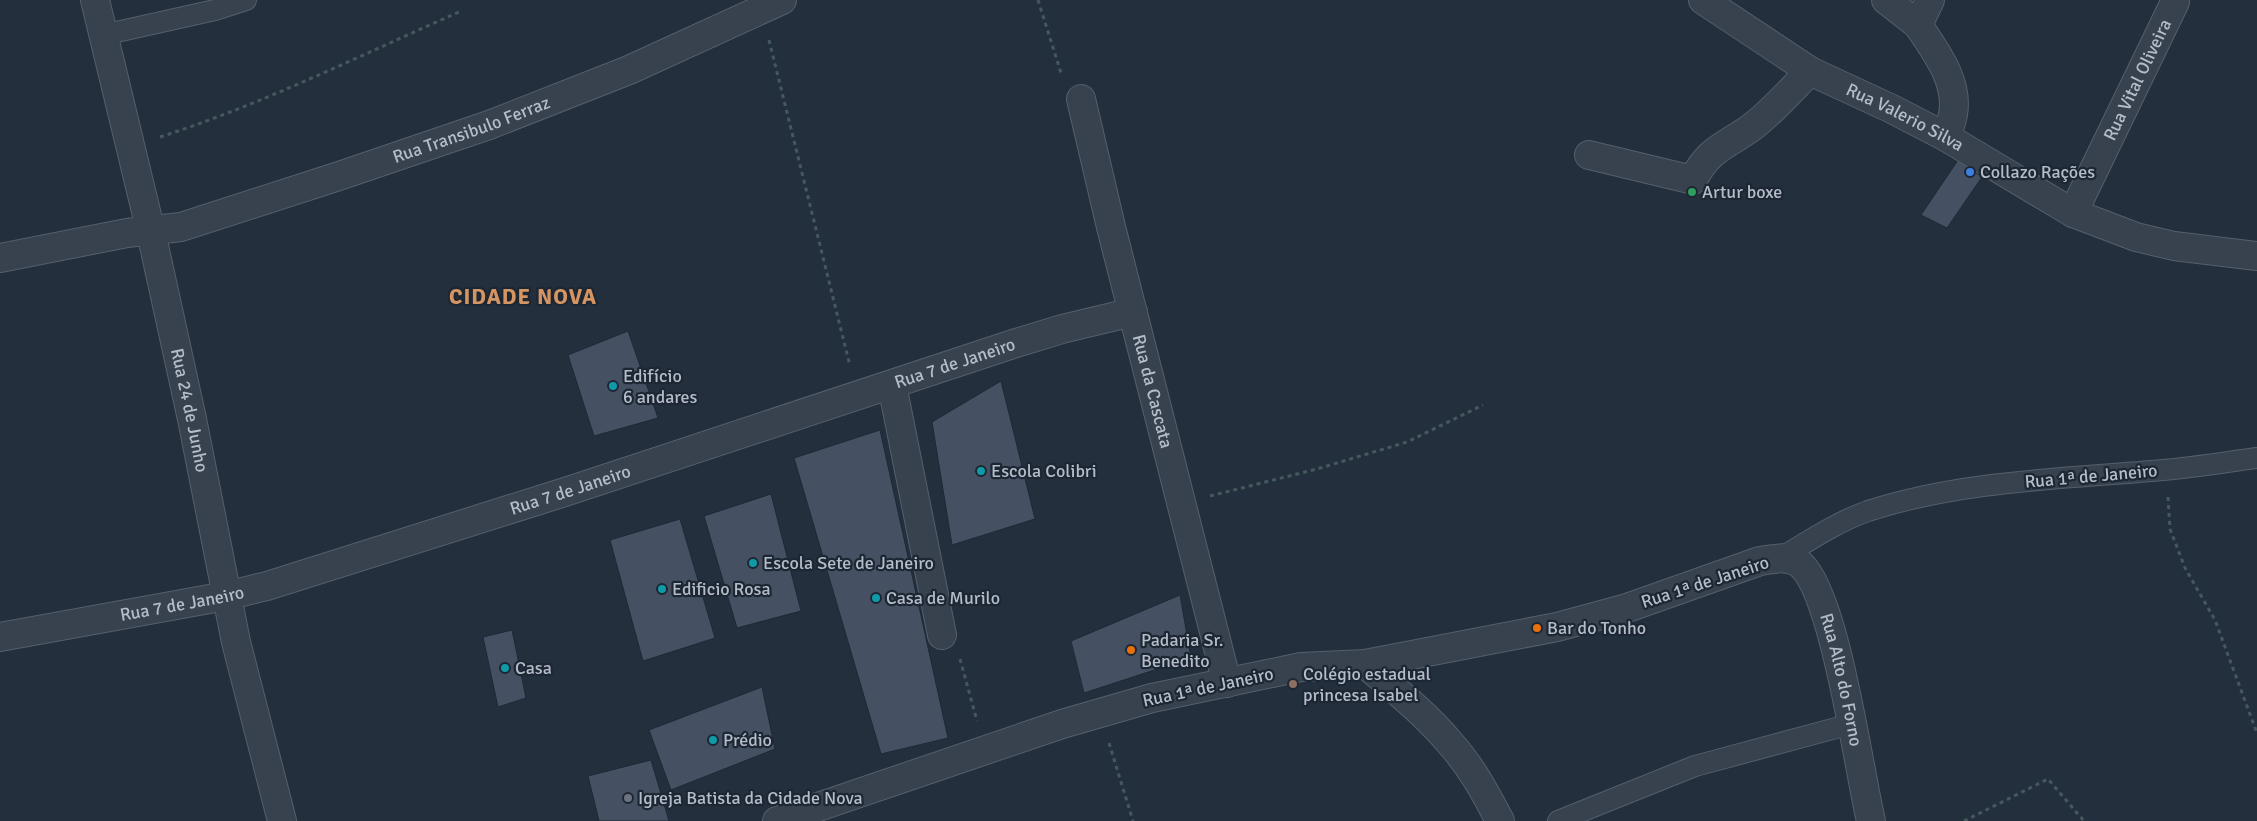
<svg xmlns="http://www.w3.org/2000/svg" width="2257" height="821" font-family="Signika,sans-serif">
<style>
.building{fill:#455162;stroke:#1f2835}
.lines{fill:none;stroke-linecap:round;stroke-linejoin:round}
.service-casing{stroke:#565f6c;stroke-width:22}
.minor-casing{stroke:#565f6c;stroke-width:30}
.path{stroke:#44595c;stroke-width:3;stroke-dasharray:4 4;stroke-linecap:butt}
.service{stroke:#38414e;stroke-width:20}
.minor{stroke:#38414e;stroke-width:28}
.shop-dot{fill:#3f7fe0;stroke:#1d2633;stroke-width:2}
.leisure-dot{fill:#2e9e5b;stroke:#1d2633;stroke-width:2}
.culture-dot{fill:#0f9aa8;stroke:#1d2633;stroke-width:2}
.food-dot{fill:#e8710a;stroke:#1d2633;stroke-width:2}
.education-dot{fill:#8d6e63;stroke:#1d2633;stroke-width:2}
.worship-dot{fill:#6b7280;stroke:#1d2633;stroke-width:2}
.labels{text-anchor:middle;dominant-baseline:central;stroke-width:4.5;stroke-linejoin:round;paint-order:stroke}
.street-label{font-size:18px;fill:#b4bcc9;stroke:#1d2633}
.poi-label{font-size:18px;fill:#b4bcc9;stroke:#1d2633;text-anchor:start}
.district-label{font-size:22px;font-weight:bold;letter-spacing:1px;fill:#d59563;stroke:#1d2633}
</style>
<rect width="100%" height="100%" fill="#242f3e"/>
<path class="building" d="M1958,160L1982,177L1947,228L1921,215Z
M628,331L658,418L594,436L568,355Z
M1001,381L1035,519L952,545L932,422Z
M880,430L948,738L881,754L794,458Z
M771,494L801,611L737,628L704,516Z
M680,519L715,638L643,661L610,540Z
M1180,595L1191,658L1084,693L1071,641Z
M512,630L526,698L498,707L483,637Z
M762,687L775,749L671,790L649,730Z
M651,760L669,821H599L588,776Z"/>
<g class="lines">
<g class="service-casing">
<path id="service" d="M103,35L215,10L246,0
M1782,557C1810,540 1837,522 1868,511C1963,480 2065,479 2163,470C2195,467 2226,462 2257,458
M1558,821L1695,766L1851,724"/>
</g>
<g class="minor-casing">
<g id="minor">
<path id="s1" d="M95,0L151,232L192,419L236,642L282,821"/>
<path id="s2" d="M1703,0L1810,71L1892,109L1946,137L2073,213L2136,237L2174,246L2257,256"/>
<path d="M1886,0L1918,25"/>
<path d="M1930,0L1918,25C1935,51 1959,81 1953,114C1952,122 1948,130 1946,137"/>
<path id="s3" d="M1081,99L1111,227L1227,683"/>
<path d="M1589,155L1693,180C1709,148 1726,146 1752,127C1773,111 1791,90 1810,71"/>
<path id="s4" d="M2073,213L2175,2"/>
<path id="s5" d="M0,258L127,233L181,227L339,176L489,125L629,70L782,0"/>
<path d="M892,385L942,635"/>
<path id="s6" d="M0,637L226,596L267,586L568,491L1013,344L1062,329L1133,312"/>
<path d="M1365,664C1394,689 1425,713 1450,743C1471,766 1486,794 1500,821"/>
<path id="s7" d="M777,821L1062,724L1152,698L1301,667L1365,664L1557,627L1627,608L1760,561C1773,559 1789,555 1800,564C1835,593 1859,771 1871,821"/>
</g>
</g>
<path class="path" d="M1038,0L1062,76
M769,40L850,366
M160,137C263,104 361,55 459,12
M1210,496L1317,469L1407,442L1483,405
M2168,497L2170,529L2185,568L2215,620L2257,733
M960,659L977,721
M1109,743L1133,821
M1964,821L2048,779L2084,821"/>
<use href="#service" class="service"/>
<use href="#minor" class="minor"/>
</g>
<circle class="shop-dot" cx="1970" cy="172" r="5"/>
<circle class="leisure-dot" cx="1692" cy="192" r="5"/>
<g class="culture-dot">
<circle cx="613" cy="386" r="5"/>
<circle cx="981" cy="471" r="5"/>
<circle cx="753" cy="563" r="5"/>
<circle cx="662" cy="589" r="5"/>
<circle cx="876" cy="598" r="5"/>
<circle cx="505" cy="668" r="5"/>
<circle cx="713" cy="740" r="5"/>
</g>
<g class="food-dot">
<circle cx="1537" cy="628" r="5"/>
<circle cx="1131" cy="650" r="5"/>
</g>
<circle class="education-dot" cx="1293" cy="684" r="5"/>
<circle class="worship-dot" cx="628" cy="798" r="5"/>
<g class="labels">
<g class="street-label">
<text stroke="none"><textPath href="#s4" startOffset="148">Rua Vital Oliveira</textPath></text>
<text stroke="none"><textPath href="#s2" startOffset="234">Rua Valerio Silva</textPath></text>
<text stroke="none"><textPath href="#s5" startOffset="490">Rua Transibulo Ferraz</textPath></text>
<text stroke="none"><textPath href="#s6" startOffset="995">Rua 7 de Janeiro</textPath></text>
<text stroke="none"><textPath href="#s3" startOffset="301">Rua da Cascata</textPath></text>
<text stroke="none"><textPath href="#s1" startOffset="421">Rua 24 de Junho</textPath></text>
<text transform="translate(2091 476) rotate(-5)">Rua 1ª de Janeiro</text>
<text stroke="none"><textPath href="#s6" startOffset="590">Rua 7 de Janeiro</textPath></text>
<text transform="translate(1705 582) rotate(-18)">Rua 1ª de Janeiro</text>
<text stroke="none"><textPath href="#s6" startOffset="185">Rua 7 de Janeiro</textPath></text>
<text stroke="none"><textPath href="#s7" startOffset="1186">Rua Alto do Forno</textPath></text>
<text transform="translate(1208 687) rotate(-12)">Rua 1ª de Janeiro</text>
</g>
<g class="poi-label">
<text x="1980" y="172">Collazo Rações</text>
<text x="1702" y="192">Artur boxe</text>
<text x="623" y="376">Edifício<tspan x="623" dy="21">6 andares</tspan></text>
<text x="991" y="471">Escola Colibri</text>
<text x="763" y="563">Escola Sete de Janeiro</text>
<text x="672" y="589">Edificio Rosa</text>
<text x="886" y="598">Casa de Murilo</text>
<text x="1547" y="628">Bar do Tonho</text>
<text x="1141" y="640">Padaria Sr.<tspan x="1141" dy="21">Benedito</tspan></text>
<text x="515" y="668">Casa</text>
<text x="1303" y="674">Colégio estadual<tspan x="1303" dy="21">princesa Isabel</tspan></text>
<text x="723" y="740">Prédio</text>
<text x="638" y="798">Igreja Batista da Cidade Nova</text>
</g>
<g class="district-label">
<text x="523" y="296">CIDADE NOVA</text>
</g>
</g>
</svg>
